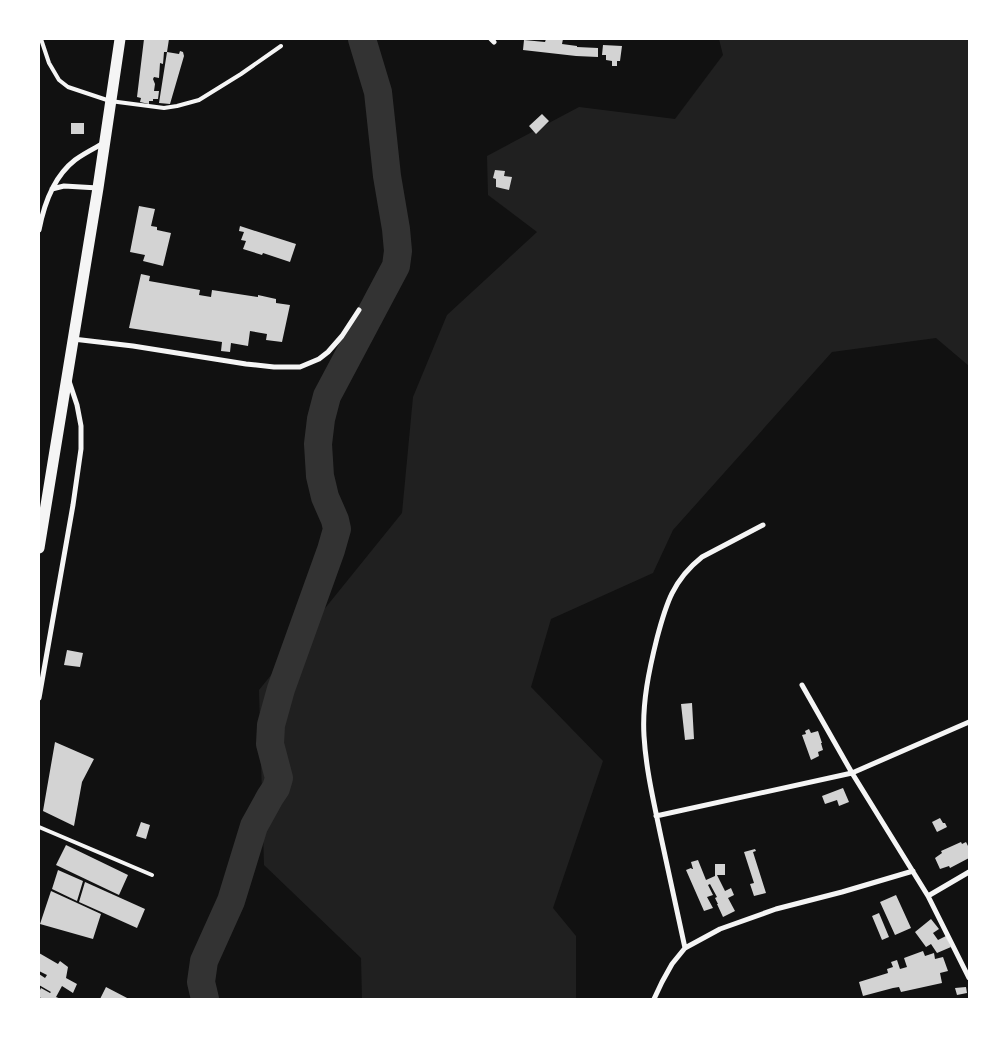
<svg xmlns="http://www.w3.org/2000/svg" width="1008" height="1038" font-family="'Source Sans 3',sans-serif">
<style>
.green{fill:#202020}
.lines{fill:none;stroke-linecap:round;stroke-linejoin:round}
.river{stroke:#333;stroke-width:28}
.building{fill:#d3d3d3}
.service{stroke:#f5f5f5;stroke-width:4}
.minor{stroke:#f5f5f5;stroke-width:5}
.primary{stroke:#f5f5f5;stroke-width:11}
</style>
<rect width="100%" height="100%" fill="#111"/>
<path class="green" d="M719,39H969V366L936,338L832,352L673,530L653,573L551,619L531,687L603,761L553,908L576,936V999H362L361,958L264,865L259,690L402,513L413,397L447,315L537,232L488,195L487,156L579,107L675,119L723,55Z"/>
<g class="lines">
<path class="river" d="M205,999L201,982L204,961L231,901L254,826L270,797L276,788L279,778L270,744L271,725L281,689L331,550L337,529L335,520L325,497L320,476L318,444L321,419L327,396L396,266L398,251L396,229L387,176L378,92L362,39"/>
</g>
<path class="building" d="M144,39H169L167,52L179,54L180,51L183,52L184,56L170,104L159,103L167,52H164L163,64L160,63L159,78L154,77L153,79L155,84L154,91H159L158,99H153V101H149V104L140,102L141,98L137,97Z
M546,39H563L562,44L577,46V47L598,48V57L576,56L523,50L524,40L545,42Z
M603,45L622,46L620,61H617V66H612V61L606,60V55H602Z
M542,114L549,121L536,134L529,126Z
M71,123H84V134H71Z
M495,170L505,171L504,176L512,177L509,190L496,187V179L493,178Z
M139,206L155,209L151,226L157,227V230L171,233L163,266L143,261L145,255L130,252Z
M240,226L296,244L290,262L263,253L262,255L243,249L246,241L241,240L244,232L239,231Z
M141,274L150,276L149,281L200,290L199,295L211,297L212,290L258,297V295L276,299V303L290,305L282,342L266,340L267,334L250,331L248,346L231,343L230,352L221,351L222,342L129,328Z
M67,650L83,653L80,667L64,665Z
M692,703L694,739L685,740L681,704Z
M809,729L811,733L818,731L822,743H821L823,750L818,752L819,756L811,760L802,735L806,734L805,731Z
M55,742L94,759L82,782L74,826L43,811Z
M843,788L849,802L839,806L837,800L825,804L822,796Z
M940,818L943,823H945L947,827L937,832L932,822Z
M141,822L150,825L146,839L136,836Z
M961,842L962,844L966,842L969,848V858L950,868L949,866L940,869L935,858L942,853L941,851Z
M66,845L128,875L119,895L56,865Z
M755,849L756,851L753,852L766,893L754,896L750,884L754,883L744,852Z
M698,860L706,880L715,876V864H725V875H717L725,891L731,888L734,895L728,898L735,911L723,917L717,904H718L715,898L717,897L710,884L708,885L713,895L707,897L713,908L704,911L686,870L691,868L692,869H693L691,862Z
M58,870L83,881L77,901L52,889Z
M85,882L145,909L137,928L79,902Z
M51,891L101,914L93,939L40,924Z
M896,895L911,928L895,935L880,902Z
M879,913L889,937L882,940L872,916Z
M931,919L939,929L933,933L938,940L946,936L951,947L937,953L931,944L926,947L915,932Z
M923,951L925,956L934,953L935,959L943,957L948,971L940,973L942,983L901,992L899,987L893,988L863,996L859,982L888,973L887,969L893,967L891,962L897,960L900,969L907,967L904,958Z
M39,953L58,964L60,961L68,967L66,978L77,984L73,993L62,986L56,997L61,999H43L39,997V992L41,988L50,993L51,992L39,985V974L45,978L47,975L39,971Z
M106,987L129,999H100Z
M966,987L967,993L957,995L955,988Z"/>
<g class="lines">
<path class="service" d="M41,39L49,63L59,80L68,87L110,101L164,108L177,106L199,100L241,74L281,46
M39,827L152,875"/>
<path class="minor" d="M491,39L494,42
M52,189L64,186L98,188
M39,230C44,204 53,177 75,160C83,154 93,149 102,144
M73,339L133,346L246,364L274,367H300L319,359L328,352L342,336L359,310
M802,685L852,773L928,896L969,978
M39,698L73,505L81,449V426L77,405L69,381
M656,816L852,773L969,722
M928,896L969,872
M685,948C677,911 669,874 661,837C654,803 646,770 644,736C642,703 649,670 657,638C666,604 673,580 702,557L763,525
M654,999L662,982L672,964L685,948L720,929L776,909L842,892L913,871"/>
<path class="primary" d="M39,548L98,188L120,39"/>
</g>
<rect width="1008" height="1038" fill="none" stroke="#ffffff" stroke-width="80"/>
</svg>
